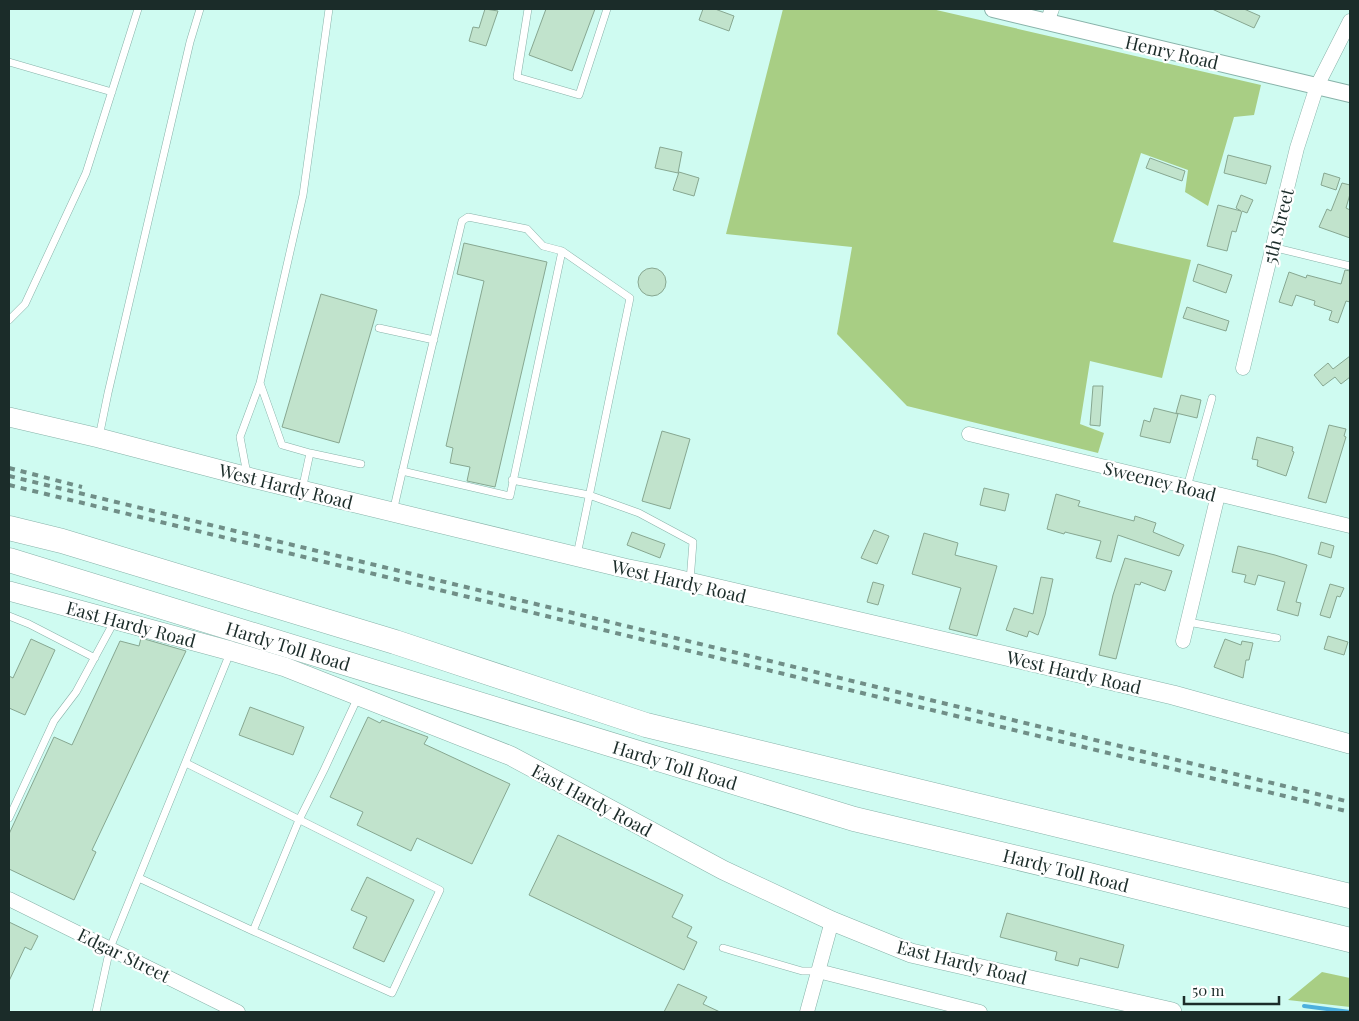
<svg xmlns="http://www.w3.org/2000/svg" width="1359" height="1021" font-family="'Playfair Display',serif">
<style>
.green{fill:#a8ce84}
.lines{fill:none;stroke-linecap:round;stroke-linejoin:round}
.stream{stroke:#4db0de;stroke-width:4}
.building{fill:#c1e3cc;stroke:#87a791}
.service-casing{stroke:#88b2a9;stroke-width:8}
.minor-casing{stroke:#88b2a9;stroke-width:15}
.tertiary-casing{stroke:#88b2a9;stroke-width:18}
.secondary-casing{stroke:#88b2a9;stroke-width:20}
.motorway-casing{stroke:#88b2a9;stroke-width:25}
.service{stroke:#fff;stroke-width:7}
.minor{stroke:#fff;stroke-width:14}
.tertiary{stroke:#fff;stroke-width:16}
.secondary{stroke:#fff;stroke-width:19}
.motorway{stroke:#fff;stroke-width:24}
.rail{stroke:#708e87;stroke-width:4;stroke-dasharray:6 6;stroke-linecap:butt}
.labels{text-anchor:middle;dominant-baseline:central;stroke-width:4.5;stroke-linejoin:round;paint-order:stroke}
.street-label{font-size:18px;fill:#1b2c29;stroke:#fff}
</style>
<rect width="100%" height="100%" fill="#cffbf1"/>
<path class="green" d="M783,9H932L1261,85L1254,115L1234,117L1208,206L1185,192L1188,170L1141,153L1113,242L1191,260L1162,378L1090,361L1080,424L1104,433L1098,453L907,406L837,334L852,247L726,234Z
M1322,972L1350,978V1007L1288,1000Z"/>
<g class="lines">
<path class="stream" d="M1304,1006L1350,1012"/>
</g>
<path class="building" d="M485,9L498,11L486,46L469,41L473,27L479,28Z
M546,9H595L572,71L529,55Z
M703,9H715L734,16L729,31L699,20Z
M1212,9H1244L1260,16L1254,28Z
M660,147L682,152L678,173L655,168Z
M1228,155L1271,166L1266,184L1224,173Z
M1150,158L1185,171L1182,181L1146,168Z
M679,172L699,178L694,196L673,190Z
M1324,173L1340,178L1336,190L1321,185Z
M1342,183L1350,185V194L1346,208L1350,210V238L1319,227L1327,209L1331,211Z
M1241,195L1253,200L1247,213L1242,211L1236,232L1232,231L1227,251L1207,246L1218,205L1241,211L1236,208Z
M464,243L547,262L495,487L467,481L470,467L450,463L453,448L446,446L484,281L457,274Z
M1198,264L1232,275L1226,293L1193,281Z
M638 282a14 14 0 1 1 28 0a14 14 0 1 1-28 0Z
M1345,270L1350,271V302L1346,301L1338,323L1329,320L1332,311L1314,305L1315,301L1296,295L1292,306L1279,302L1289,272L1306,278L1307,275L1341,284Z
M321,294L377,310L339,443L282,427Z
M1187,307L1229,321L1226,331L1183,318Z
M1350,356V377L1341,384L1335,377L1323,386L1314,375L1328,363L1333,369Z
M1093,386H1103L1100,426L1090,425Z
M1181,395L1201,400L1197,418L1176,413Z
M1154,408L1178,414L1170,443L1140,436L1144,420L1150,422Z
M1329,425L1346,429L1344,436L1346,437L1326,503L1308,498Z
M662,431L690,439L670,509L642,501Z
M1257,437L1293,447L1292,451L1294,452L1286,476L1257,466L1258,460L1252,459Z
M984,488L1009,494L1005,511L980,505Z
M1056,494L1080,501L1078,506L1134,521L1135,516L1156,523L1153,532L1184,545L1179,556L1118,535L1111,562L1096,558L1101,541L1065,532L1064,534L1047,529Z
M874,530L889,536L877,564L861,558Z
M632,532L665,544L660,558L627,545Z
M924,533L958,543L955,555L997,566L977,636L949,629L961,588L912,574Z
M1321,542L1334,546L1331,558L1318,554Z
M1238,546L1275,555L1307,565L1296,602L1301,603L1298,616L1277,610L1285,582L1258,575L1255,585L1244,582L1246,575L1232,572Z
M1125,558L1172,571L1165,591L1141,582L1140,585L1135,584L1116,659L1099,655L1113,595Z
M1041,577L1053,579L1045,615L1038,635L1029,631L1027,637L1006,630L1014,608L1033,614Z
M873,582L884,585L878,605L867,602Z
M1330,584L1344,588L1340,597L1337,596L1330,618L1320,615Z
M1328,636L1348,642L1344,655L1324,649Z
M141,638L186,651L92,850L96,852L74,900L9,869V834L54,737L72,745L120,641L139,646Z
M31,639L55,650L25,715L9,708V676L13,678Z
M1225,639L1241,645L1242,641L1253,643L1249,660H1246L1243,678L1214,667Z
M250,707L304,727L293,755L239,735Z
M368,717L380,723L382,720L428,737L424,744L510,784L472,864L417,838L411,851L357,825L363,812L330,797Z
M558,835L683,895L672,917L692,927L687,937L697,942L684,970L529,895Z
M367,877L414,900L384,962L353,948L367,917L351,910Z
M1007,913L1124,945L1118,968L1080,958L1078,966L1055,960L1057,952L1000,937Z
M9,922L38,936L31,950L25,947L9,981Z
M678,984L707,997L703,1004L720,1012H664Z"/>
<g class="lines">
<g class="service-casing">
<path id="service" d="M528,9L517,77L579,95L607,9
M9,62L112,92
M1272,247L1350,266
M562,251L630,298L577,555
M9,320L25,304L86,173L138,9
M379,328L434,340
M260,383L282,445L310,453L302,490
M99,437L108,393L190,42L200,9
M310,453L361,464
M247,474L240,437L260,383L303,195L329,9
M512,480L589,495L639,513L693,542L690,581
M1187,487L1212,398
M393,512C415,415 439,318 462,221L468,217L527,229L543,246L562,251L510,496L402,471
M9,616L29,624L95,658
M1188,622L1277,638
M186,763L440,890L392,993L253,931L299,820L324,770L358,697
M9,818L54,721L76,692L115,620
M139,878L253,931
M723,948L802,971H818
M96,1012L110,948L230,653"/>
</g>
<g class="minor-casing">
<path id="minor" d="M1047,22L1052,9
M1243,368L1297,148L1317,86L1350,21
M969,434L1350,526
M1183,641L1218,495
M9,899L238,1012
M818,971L980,1012
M807,1012L832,921"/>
</g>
<g class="tertiary-casing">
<path id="tertiary" d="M993,9L1350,94"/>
</g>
<g class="secondary-casing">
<path id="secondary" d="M9,417L99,438L248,477L624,568L659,575L1173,695L1350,744
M9,591L231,651L285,667L511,756L723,870L832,921L911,953L1172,1012"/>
</g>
<g class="motorway-casing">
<path id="motorway" d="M9,528L62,541L395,642L646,725L1350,896
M9,560L854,819L1081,873L1350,940"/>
</g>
<use href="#service" class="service"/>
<use href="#minor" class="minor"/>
<use href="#tertiary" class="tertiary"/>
<use href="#secondary" class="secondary"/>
<use href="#motorway" class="motorway"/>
<path class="rail" d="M9,468L82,487
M9,476L1350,802
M9,485L1350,812"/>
</g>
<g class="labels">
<g class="street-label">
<text transform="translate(1172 52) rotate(13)">Henry Road</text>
<text transform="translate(1278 226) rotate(-76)">5th Street</text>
<text transform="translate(1160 481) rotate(14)">Sweeney Road</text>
<text transform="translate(286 486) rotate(14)">West Hardy Road</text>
<text transform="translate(679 581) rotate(13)">West Hardy Road</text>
<text transform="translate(131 624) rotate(15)">East Hardy Road</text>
<text transform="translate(288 646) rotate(17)">Hardy Toll Road</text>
<text transform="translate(1074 672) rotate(13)">West Hardy Road</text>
<text transform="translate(675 765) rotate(17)">Hardy Toll Road</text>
<text transform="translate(592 800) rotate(28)">East Hardy Road</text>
<text transform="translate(1066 870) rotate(14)">Hardy Toll Road</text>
<text transform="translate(124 955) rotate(26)">Edgar Street</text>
<text transform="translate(962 962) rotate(14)">East Hardy Road</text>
</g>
</g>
<rect width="1359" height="1021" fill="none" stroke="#1b2c29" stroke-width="20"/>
<path d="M1184 996v8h95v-8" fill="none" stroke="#1b2c29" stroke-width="2.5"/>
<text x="1192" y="996" font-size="15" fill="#1b2c29" stroke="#ffffff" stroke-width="4" paint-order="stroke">50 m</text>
</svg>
